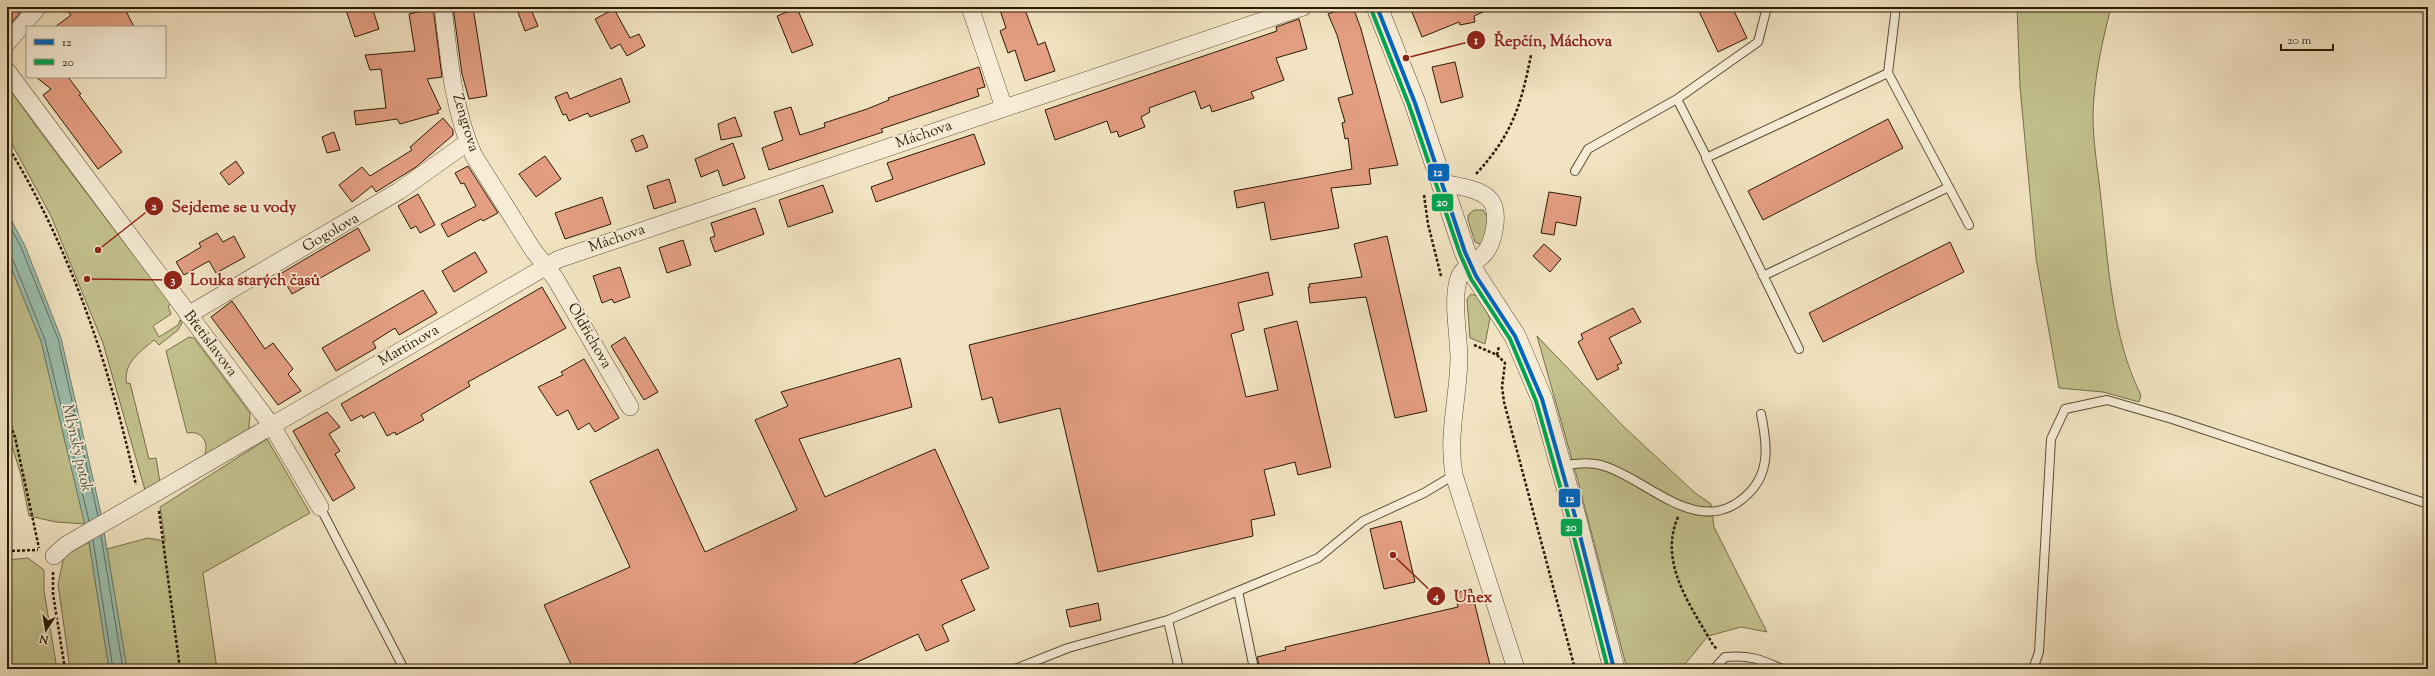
<svg xmlns="http://www.w3.org/2000/svg" width="2435" height="676" font-family="'Sorts Mill Goudy',serif">
<style>
.green{fill:#c3c28e;stroke:#766e4a}
.water{fill:#9cbfaf;stroke:#6e7d6b}
.lines{fill:none;stroke-linecap:round;stroke-linejoin:round}
.shore{stroke:#626d5a;stroke-width:1}
.building{fill:#e49e82;stroke:#291b05}
.service-casing{stroke:#5b4d34;stroke-width:10}
.minor-casing{stroke:#5b4d34;stroke-width:18}
.tertiary-casing{stroke:#5b4d34;stroke-width:22}
.path{stroke:#291b05;stroke-width:2.5;stroke-dasharray:3 2;stroke-linecap:butt}
.service{stroke:#f7edd7;stroke-width:8}
.minor{stroke:#f7edd7;stroke-width:17}
.tertiary{stroke:#f7edd7;stroke-width:21}
.bus-1-casing{stroke:#f7edd7;stroke-width:7}
.bus-2-casing{stroke:#f7edd7;stroke-width:7}
.bus-1{stroke:#0065bd;stroke-width:4}
.bus-2{stroke:#00a651;stroke-width:4}
.labels{text-anchor:middle;dominant-baseline:central;stroke-width:3.5;stroke-linejoin:round;paint-order:stroke}
.street-label{font-size:15px;fill:#291b05;stroke:#f7edd7}
.water-label{font-size:16px;font-style:italic;fill:#515440;stroke:#f7edd7}
.leader{fill:none;stroke:#8f2418;stroke-width:1.5}
.callout-dot{fill:#8f2418;stroke:#f7edd7;stroke-width:1.5}
.mark-label{font-size:12px;text-anchor:middle;font-weight:bold;fill:#fff}
.callout-label{font-size:16px;text-anchor:middle;font-weight:bold;fill:#8f2418;stroke:#f7edd7;stroke-width:3.5;stroke-linejoin:round;paint-order:stroke}
.line-badge{stroke:#f7edd7;stroke-width:1.5}
.badge-label{font-size:11px;text-anchor:middle;font-weight:bold;fill:#fff}
</style>
<rect width="100%" height="100%" fill="#f2e4c2"/>
<filter id="stains"><feTurbulence type="fractalNoise" baseFrequency=".005" numOctaves="4"/><feColorMatrix values="0 0 0 0 .2 0 0 0 0 .09 0 0 0 0 .02 0 0 0 .5 -.17"/></filter>
<radialGradient id="worn" r=".72"><stop offset=".6" stop-color="#630" stop-opacity="0"/><stop offset="1" stop-color="#630" stop-opacity=".3"/></radialGradient>
<path class="green" d="M2017,7H2111C2102,43 2094,78 2093,115C2093,143 2098,171 2101,199C2108,261 2112,339 2141,395L2139,402L2103,392L2059,388L2036,258L2020,87Z
M7,85L38,129L171,304L168,306L171,314L153,326L159,337L178,325L180,320L182,323L178,330L159,345L154,340C140,352 122,364 127,384L130,383L149,459L156,458L160,482L145,490L103,343L51,216L7,135Z
M1474,210H1483L1489,220L1482,245L1475,242L1468,220V215Z
M7,257L41,341L85,524L56,522L29,516L21,475L7,430Z
M1471,294L1477,296L1490,318L1485,344L1470,338L1467,299Z
M1537,336L1623,426L1694,492L1711,504L1714,527L1767,632L1741,627L1708,636L1681,669H1627L1578,481Z
M189,337L194,338L250,413L249,428L242,435L204,456C210,443 202,430 187,433L166,351Z
M267,439L310,513L203,573L217,669H127L107,549L148,538L165,541L160,507Z
M89,542L109,669H70L58,584L64,556Z
M28,558L44,570V591L57,669H7V560Z"/>
<path class="water" d="M7,212L25,246L61,338L101,514L127,669H109L89,542L41,341L7,257Z"/>
<g class="lines">
<path class="shore" d="M7,221L21,247L58,339L98,516
M7,257L13,260L45,340L89,521
M101,536L123,669
M93,540L113,669"/>
</g>
<path class="building" d="M7,7H25L7,28Z
M64,7H124L134,27H55L71,15Z
M345,7H372L379,29L355,37Z
M425,7H433L442,77L427,79L441,109L437,111L439,113L400,124L397,119L356,125L354,111L386,108L381,69L370,70L365,55L415,51L409,14L425,10Z
M453,7H473L487,96L469,99L462,74Z
M516,7H530L538,26L525,31Z
M999,7H1024L1038,45L1045,42L1055,71L1025,81L1015,50L1008,53L1000,31L1006,28Z
M1348,7H1353L1361,29L1398,165L1369,169L1371,184L1331,188L1339,228L1271,240L1264,202L1237,208L1234,191L1352,169L1348,138L1345,139L1342,123L1345,122L1338,98L1353,94L1337,35L1328,14Z
M1410,7H1494L1474,16L1475,22L1460,25L1459,22L1422,37Z
M1697,7H1732L1747,38L1718,52Z
M797,8L813,45L792,53L777,16Z
M614,9L630,38L639,34L645,46L627,56L620,44L611,49L595,19Z
M1299,19L1307,49L1276,58L1284,80L1251,92L1254,98L1212,112L1210,105L1201,109L1195,91L1149,108L1150,112L1141,117L1145,127L1119,137L1117,131L1111,133L1107,121L1055,140L1045,110L1277,31L1276,27Z
M1455,62L1463,97L1441,103L1432,67Z
M979,67L985,87L977,89L979,96L881,129L883,132L769,170L762,148L783,140L774,112L791,107L800,135L825,127L824,123L867,109L889,100L888,98Z
M36,77H68L81,94L79,95L122,152L98,169L43,95L51,89Z
M621,78L630,102L590,117L588,113L569,121L566,114L563,115L555,97L567,92L570,99Z
M735,117L742,136L721,140L718,124Z
M443,118L453,130V135L416,167L376,192L372,186L352,202L339,185L362,167L370,176L412,150L410,147Z
M1888,119L1903,148L1763,220L1748,191Z
M334,132L340,150L327,153L322,137Z
M974,134L985,164L876,202L871,187L893,179L887,163Z
M643,135L648,147L636,152L631,140Z
M733,143L745,178L723,186L718,170L701,177L695,159Z
M545,156L561,179L536,197L519,174Z
M236,161L244,173L229,185L220,173Z
M468,166L498,213L483,221L481,219L448,237L441,224L476,206L464,183L461,184L455,173Z
M669,179L676,202L654,209L647,186Z
M823,185L833,212L788,227L779,200Z
M1549,192L1581,197L1576,226L1556,222L1554,235L1541,233Z
M418,194L435,225L420,233L416,226L411,229L398,206Z
M602,197L611,224L565,239L555,213Z
M755,208L764,234L715,252L710,238L715,236L711,223Z
M358,228L370,250L292,294L280,274Z
M217,233L223,242L234,236L245,257L216,273L209,261L184,275L176,262L201,247L199,243Z
M1387,236L1427,411L1395,418L1366,297L1310,303L1308,287H1310L1309,284L1362,277L1354,244Z
M683,240L691,265L667,273L659,248Z
M1950,242L1964,272L1823,342L1809,313Z
M1544,244L1561,259L1550,272L1533,256Z
M475,252L487,272L454,292L442,271Z
M620,267L630,297L614,303L612,299L602,303L593,276Z
M1268,272L1273,295L1238,303L1244,330L1231,334L1246,397L1278,390L1264,329L1297,321L1331,467L1298,475L1295,462L1264,470L1275,515L1251,520L1253,536L1098,572L1060,408L999,423L992,397L982,400L969,345Z
M542,287L566,328L468,382L470,386L421,415L424,420L396,435L395,432L387,436L374,412L363,418L362,415L351,421L341,404Z
M423,290L437,313L399,335L395,328L373,342L376,348L336,371L322,348Z
M232,301L265,349L273,343L293,369L288,374L301,391L278,405L211,317Z
M1633,308L1641,322L1609,338L1622,363L1617,365L1619,369L1597,380L1578,342L1583,339L1581,334Z
M625,337L658,392L644,400L611,346Z
M900,358L912,407L799,439L825,497L935,449L989,568L961,580L975,610L942,625L949,641L926,651L918,634L851,665L854,669H573L544,605L630,567L590,481L658,449L705,552L797,510L755,420L788,406L781,392Z
M584,359L619,418L595,432L589,423L578,430L568,410L557,416L538,387L563,375L561,372Z
M327,412L340,427L329,434L340,451L335,454L355,488L333,501L293,431Z
M1401,521L1415,582L1384,589L1370,529Z
M1471,589L1491,669H1260L1257,657L1286,650L1285,647L1458,607L1455,593Z
M1098,603L1101,620L1070,627L1066,610Z"/>
<g class="lines">
<g class="service-casing">
<path id="service" d="M1896,7L1888,73L1969,225
M1707,158L1677,99L1758,42L1767,7
M1575,171L1588,149L1677,99
M1763,276L1949,187
M1799,349L1706,158L1888,73
M1562,466C1576,463 1591,462 1604,466C1651,481 1700,541 1748,494C1771,472 1767,443 1761,414
M320,507L404,669
M1238,591L1254,669
M1168,620L1179,669
M1015,669L1068,648L1168,620L1318,558L1363,521L1424,493L1454,475
M1714,669L1725,657C1750,655 1760,659 1782,669
M2033,669L2039,652L2051,439L2065,409L2107,400L2172,419L2428,504"/>
</g>
<g class="minor-casing">
<path id="minor" d="M443,7C449,57 453,110 474,156L533,250L555,278L630,407
M970,7L1004,108
M7,43L38,7
M7,71L272,426L320,507
M1442,183C1458,186 1489,189 1494,207C1498,221 1493,246 1482,256C1473,265 1461,267 1458,281C1452,303 1459,336 1459,360C1458,399 1447,436 1454,475L1516,669
M188,315L399,191L468,142
M54,556L66,545L559,259L1303,7"/>
</g>
<g class="tertiary-casing">
<path id="tertiary" d="M1377,7L1415,103L1465,252L1476,276L1515,336L1542,399L1575,516L1614,669"/>
</g>
<path class="path" d="M7,145C71,249 110,367 136,485
M1476,174C1512,135 1521,106 1531,55
M1424,195L1428,224L1441,276
M1474,345L1497,355L1505,363L1502,387L1504,402L1575,669
M1497,355L1499,346
M7,416L15,437L39,548
M159,511L180,669
M1678,517C1658,563 1691,606 1713,645L1717,649
M7,551L38,550
M53,572V594L65,669"/>
<use href="#service" class="service"/>
<use href="#minor" class="minor"/>
<use href="#tertiary" class="tertiary"/>
<g class="bus-1-casing">
<path id="bus-1" d="M1377,7L1415,103L1465,252L1476,276L1515,336L1542,399L1575,516L1614,669"/>
</g>
<g class="bus-2-casing">
<path id="bus-2" d="M1371,9L1409,105L1460,254L1471,279L1510,339L1536,401L1569,518L1608,669"/>
</g>
<use href="#bus-1" class="bus-1"/>
<use href="#bus-2" class="bus-2"/>
</g>
<g class="labels">
<g class="street-label">
<text transform="translate(465 123) rotate(73)">Zengrova</text>
<text transform="translate(924 135) rotate(-19)">Máchova</text>
<text transform="translate(331 233) rotate(-30)">Gogolova</text>
<text transform="translate(617 239) rotate(-19)">Máchova</text>
<text transform="translate(589 336) rotate(60)">Oldřichova</text>
<text transform="translate(210 344) rotate(53)">Břetislavova</text>
<text transform="translate(409 346) rotate(-30)">Martinova</text>
</g>
<g class="water-label">
<text transform="translate(76 448) rotate(77)">Mlýnský potok</text>
</g>
</g>
<path class="leader" d="M1406 58L1476 40M98 250L154 206M87 279L173 280M1393 555L1436 596"/>
<g class="callout-dot">
<circle cx="1406" cy="58" r="4"/>
<circle cx="98" cy="250" r="4"/>
<circle cx="87" cy="279" r="4"/>
<circle cx="1393" cy="555" r="4"/>
<circle cx="1476" cy="40" r="10"/>
<circle cx="154" cy="206" r="10"/>
<circle cx="173" cy="280" r="10"/>
<circle cx="1436" cy="596" r="10"/>
</g>
<g class="mark-label">
<text x="1476" y="44">1</text>
<text x="154" y="210">2</text>
<text x="173" y="284">3</text>
<text x="1436" y="600">4</text>
</g>
<g class="callout-label">
<text x="1553" y="46">Řepčín, Máchova</text>
<text x="234" y="212">Sejdeme se u vody</text>
<text x="255" y="285">Louka starých časů</text>
<text x="1473" y="602">Unex</text>
</g>
<g class="line-badge">
<rect x="1427" y="163" width="23" height="19" rx="4" fill="#0065bd"/>
<rect x="1431" y="193" width="23" height="19" rx="4" fill="#00a651"/>
<rect x="1558" y="488" width="23" height="20" rx="4" fill="#0065bd"/>
<rect x="1560" y="518" width="23" height="19" rx="4" fill="#00a651"/>
</g>
<g class="badge-label">
<text x="1438" y="176">12</text>
<text x="1442" y="206">20</text>
<text x="1570" y="502">12</text>
<text x="1571" y="531">20</text>
</g>
<rect width="2435" height="676" fill="none" stroke="#f2e4c2" stroke-width="24"/>
<rect x="8" y="8" width="2419" height="660" fill="none" stroke="#291b05" stroke-width="2"/>
<rect x="12" y="12" width="2411" height="652" fill="none" stroke="#291b05"/>
<rect x="26" y="26" width="140" height="52" fill="#f7edd7" stroke="#a59983"/>
<rect x="34" y="39" width="20" height="6" fill="#0065bd" stroke="#a59983"/>
<text x="62" y="46" font-size="12" fill="#291b05">12</text>
<rect x="34" y="59" width="20" height="6" fill="#00a651" stroke="#a59983"/>
<text x="62" y="66" font-size="12" fill="#291b05">20</text>
<g transform="translate(46 630) rotate(192)" stroke="#f7edd7" stroke-width="3" paint-order="stroke">
<path d="M0-3L7 15L0 10L-7 15Z" fill="#291b05"/>
<text y="-6" font-size="11" font-weight="bold" text-anchor="middle" fill="#291b05">N</text>
</g>
<path d="M2281 44v6h52v-6" fill="none" stroke="#291b05" stroke-width="2"/>
<text x="2287" y="44" font-size="12" fill="#291b05" stroke="#f7edd7" stroke-width="3" paint-order="stroke">20 m</text>
<rect width="100%" height="100%" filter="url(#stains)"/>
<rect width="100%" height="100%" fill="url(#worn)"/>
</svg>
